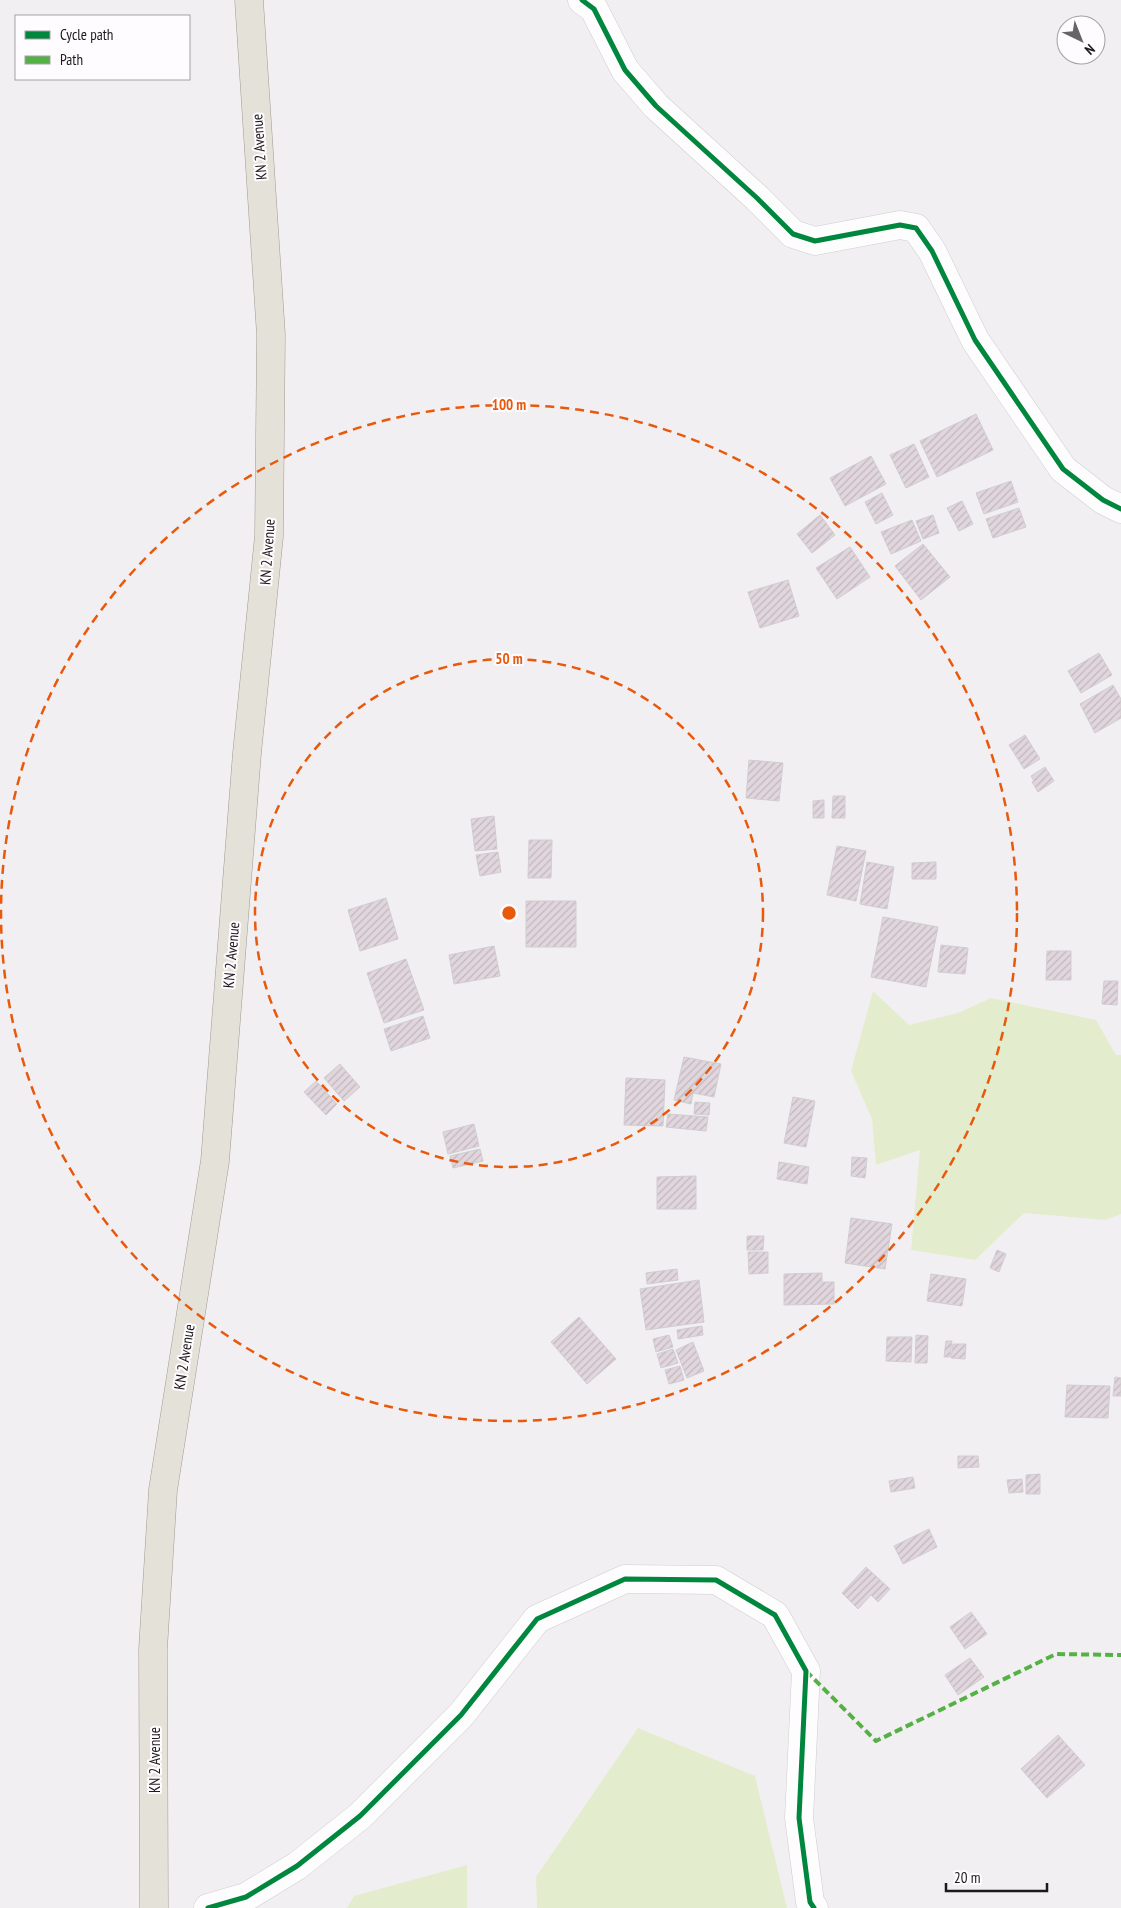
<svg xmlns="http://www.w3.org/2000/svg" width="1121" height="1908" font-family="'PT Sans Narrow',sans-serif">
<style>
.green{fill:#e3edcd}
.building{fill:url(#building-hatch);stroke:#d0cdcf}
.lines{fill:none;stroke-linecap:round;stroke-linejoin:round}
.minor-casing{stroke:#cfcdcf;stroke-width:29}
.major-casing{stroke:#a09a90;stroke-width:29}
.minor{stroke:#fdfdfd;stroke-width:28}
.major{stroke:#e4e1d9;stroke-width:28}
.quiet{stroke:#55b145;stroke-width:4;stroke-dasharray:8 4;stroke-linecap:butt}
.cycleway-casing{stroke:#fffcff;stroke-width:8}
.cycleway{stroke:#00873e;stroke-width:5}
.ring{fill:none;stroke:#e8590c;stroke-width:2.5;stroke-dasharray:9 6}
.labels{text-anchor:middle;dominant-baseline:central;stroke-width:4;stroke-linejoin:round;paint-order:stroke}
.street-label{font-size:15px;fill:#1b191b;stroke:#fffcff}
.centre{fill:#e8590c;stroke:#fffcff;stroke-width:2.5}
.ring-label{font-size:15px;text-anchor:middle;font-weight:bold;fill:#e8590c;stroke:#fffcff;stroke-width:4;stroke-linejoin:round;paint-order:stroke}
</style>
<defs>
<pattern id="building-hatch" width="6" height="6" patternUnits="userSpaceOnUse" patternTransform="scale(1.25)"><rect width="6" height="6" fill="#e1d6dd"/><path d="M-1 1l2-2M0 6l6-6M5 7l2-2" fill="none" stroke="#c0b7bd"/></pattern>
</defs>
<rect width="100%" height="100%" fill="#f2eff2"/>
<path class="green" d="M873,991L909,1025L958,1013L991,998L1096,1020L1116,1055H1121V1214L1105,1220L1024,1213L975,1260L911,1250L920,1150L876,1165L872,1119L851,1071Z
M638,1728L755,1776L787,1908H537L536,1877Z
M467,1865V1908H347L354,1896Z"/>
<path class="building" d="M976,414L993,450L937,477L920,441Z
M914,444L929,477L906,488L890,455Z
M871,456L886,484L845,506L830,478Z
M1011,481L1018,502L984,514L976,493Z
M882,493L893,515L876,524L865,502Z
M962,501L973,524L959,531L947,508Z
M1019,508L1026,527L993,538L986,519Z
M820,515L835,535L812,553L797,534Z
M933,515L939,533L923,539L916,521Z
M912,520L921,541L891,554L881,532Z
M923,544L950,577L921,600L895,566Z
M850,547L870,577L837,599L816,568Z
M788,580L799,616L760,628L748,592Z
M1099,653L1112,675L1081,693L1068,671Z
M1113,685L1121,699V718L1095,733L1080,704Z
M1025,735L1040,759L1024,769L1009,745Z
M749,760L783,763L779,801L746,798Z
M1045,767L1054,781L1038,792L1032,782L1034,781L1031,776Z
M833,796H845V818H832Z
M824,800V818H813V801Z
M494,816L497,849L475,851L471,819Z
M529,840H552L551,878H528Z
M837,846L866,851L856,901L827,895Z
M498,852L501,872L480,876L476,855Z
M867,862L894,867L887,909L860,904Z
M936,862V879H912V863Z
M386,898L398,939L360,951L348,910Z
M526,901H576V947H526Z
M883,917L938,927L926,987L871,977Z
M941,945L968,948L965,974L938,972Z
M494,946L500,976L454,984L449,955Z
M1047,951H1071V980H1046Z
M406,959L424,1010L384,1023L367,973Z
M1104,981H1118L1117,1005L1102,1004Z
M423,1016L430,1038L391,1051L384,1029Z
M684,1057L721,1064L714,1097L693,1093L691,1104L674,1100Z
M340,1064L360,1087L344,1101L324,1078Z
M626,1078L665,1080L663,1126L624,1125Z
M316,1081L337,1104L326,1115L304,1092Z
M793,1097L815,1101L806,1147L784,1143Z
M695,1102L710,1103L709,1115L694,1114Z
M668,1114L708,1117L706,1131L666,1127Z
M474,1124L479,1146L448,1154L443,1132Z
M480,1149L483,1161L453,1168L450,1156Z
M852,1157L867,1158L865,1178L851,1176Z
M779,1162L809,1167L807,1184L777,1179Z
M696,1176V1209H657V1177Z
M851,1218L892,1224L885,1269L845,1263Z
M747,1236H764L763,1250H747Z
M997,1250L1006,1254L999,1272L990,1268Z
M748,1252H768V1273L749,1274Z
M677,1269L678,1280L647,1284L646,1273Z
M822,1273V1282H834V1304L784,1305V1274Z
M931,1274L966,1279L962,1306L927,1301Z
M699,1280L704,1322L646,1330L640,1289Z
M579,1317L616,1359L587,1384L551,1342Z
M702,1326L703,1335L678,1339L677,1330Z
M669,1335L673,1347L656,1352L653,1339Z
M916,1335L928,1336L927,1363H915Z
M887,1337H912L911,1362L886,1361Z
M946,1341H952L950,1357H944Z
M693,1342L704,1371L687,1378L676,1350Z
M953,1344H966L965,1359L951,1358Z
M673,1349L678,1363L661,1368L657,1354Z
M680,1366L684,1380L669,1384L665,1370Z
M1115,1377L1121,1378V1396H1113Z
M1067,1385L1110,1386L1108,1418L1065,1417Z
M958,1456H978L979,1467L958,1468Z
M1040,1474V1494H1026V1475Z
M913,1477L915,1488L891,1492L889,1481Z
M1022,1479L1023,1492L1009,1493L1007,1480Z
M929,1529L937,1547L903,1564L894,1546Z
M866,1567L890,1589L878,1602L871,1595L858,1609L842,1593Z
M971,1612L987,1634L965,1649L950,1627Z
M970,1658L984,1677L958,1695L945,1675Z
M1058,1735L1085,1765L1047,1798L1021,1769Z"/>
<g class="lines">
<g class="minor-casing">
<path id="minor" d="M582,0L594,9L625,70L656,106L757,198L793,234L815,241L900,225L916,228L932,251L975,340L1063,469L1103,500L1121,509
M208,1908L246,1897L297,1866L360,1816L461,1715L537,1619L625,1579L716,1580L775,1615L806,1671L799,1818L810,1902L814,1908"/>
</g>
<g class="major-casing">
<path id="major" d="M154,1908L153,1649L163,1490L215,1161L247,753L269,536L271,335L249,0"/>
</g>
<use href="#minor" class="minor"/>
<use href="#major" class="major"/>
<path class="quiet" d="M806,1671L876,1741L1056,1654L1121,1655"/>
<g class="cycleway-casing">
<path id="cycleway" d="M582,0L594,9L625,70L656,106L757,198L793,234L815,241L900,225L916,228L932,251L975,340L1063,469L1103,500L1121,509
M208,1908L246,1897L297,1866L360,1816L461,1715L537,1619L625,1579L716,1580L775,1615L806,1671L799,1818L810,1902L814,1908"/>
</g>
<use href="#cycleway" class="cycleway"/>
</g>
<g class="ring">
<circle cx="509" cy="913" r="254"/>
<circle cx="509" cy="913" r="508"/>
</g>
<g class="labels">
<g class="street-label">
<text transform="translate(259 147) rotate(-94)">KN 2 Avenue</text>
<text transform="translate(267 552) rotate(-86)">KN 2 Avenue</text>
<text transform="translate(231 955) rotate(-85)">KN 2 Avenue</text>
<text transform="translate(184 1357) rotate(-81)">KN 2 Avenue</text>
<text transform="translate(154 1760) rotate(-90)">KN 2 Avenue</text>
</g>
</g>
<circle cx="509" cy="913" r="8" class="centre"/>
<g class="ring-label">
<text x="509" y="410">100 m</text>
<text x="509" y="664">50 m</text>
</g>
<rect x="15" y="15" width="175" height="65" fill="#fffcff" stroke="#a4a1a4"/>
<rect x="25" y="31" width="25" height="8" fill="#00873e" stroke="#a4a1a4"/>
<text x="60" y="40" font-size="15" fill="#1b191b">Cycle path</text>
<rect x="25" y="56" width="25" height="8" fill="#55b145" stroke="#a4a1a4"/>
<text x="60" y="65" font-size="15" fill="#1b191b">Path</text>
<g transform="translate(1081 40) rotate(137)"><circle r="24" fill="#fffcff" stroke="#a4a1a4"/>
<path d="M0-4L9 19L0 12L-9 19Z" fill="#666466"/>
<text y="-8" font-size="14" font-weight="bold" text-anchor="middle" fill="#1b191b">N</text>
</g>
<path d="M946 1883v8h101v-8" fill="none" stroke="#1b191b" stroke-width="2.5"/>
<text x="954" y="1883" font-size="15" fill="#1b191b" stroke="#fffcff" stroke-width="4" paint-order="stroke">20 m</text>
</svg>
